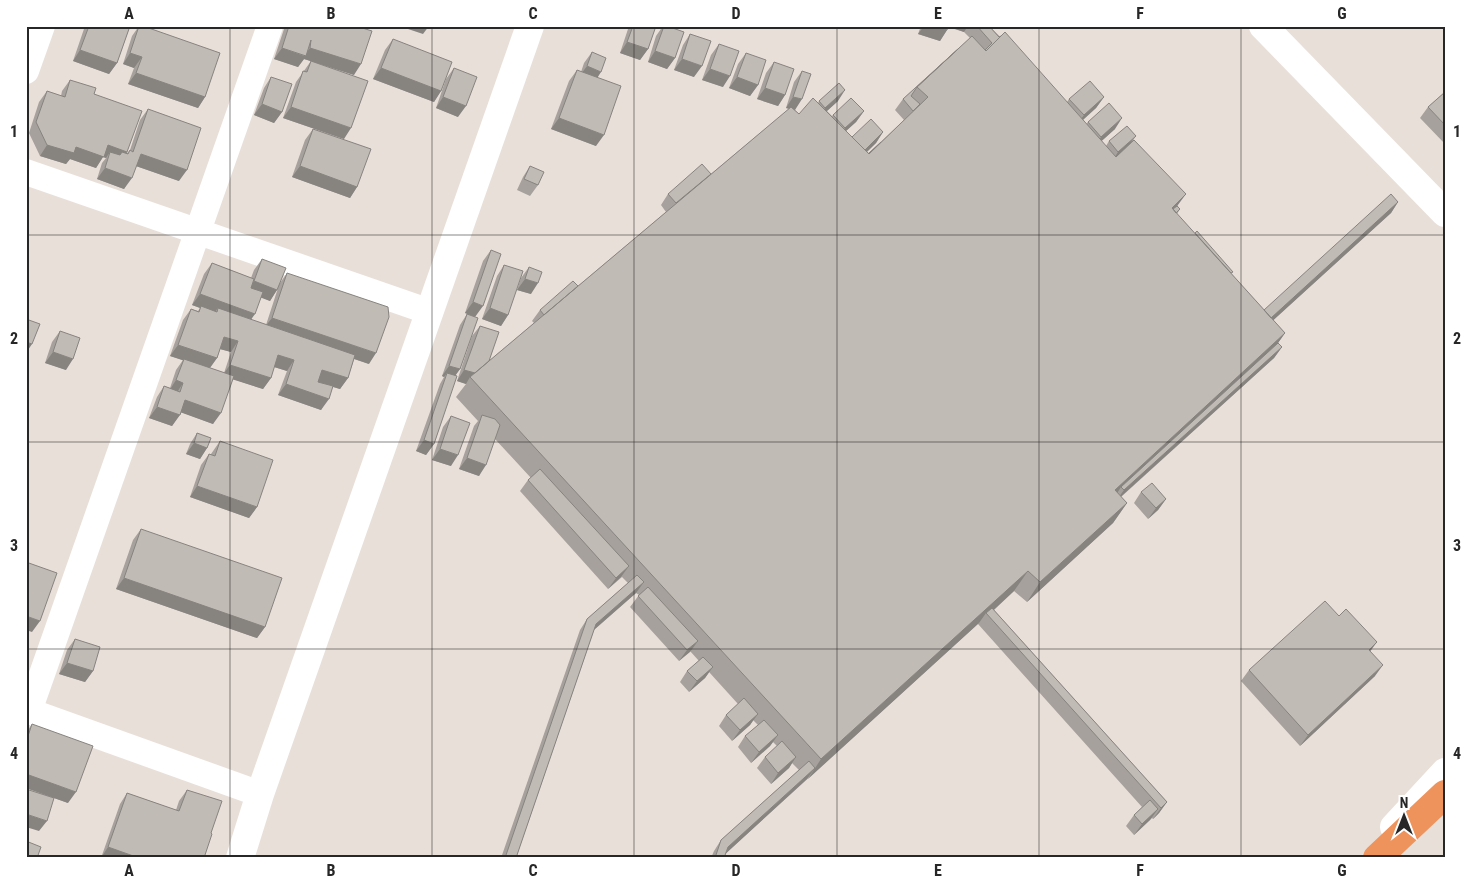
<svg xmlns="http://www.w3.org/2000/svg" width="1471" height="884" font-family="'Roboto Condensed',sans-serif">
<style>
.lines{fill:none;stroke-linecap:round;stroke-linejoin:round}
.minor{stroke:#fff;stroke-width:26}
.tertiary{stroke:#fff;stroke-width:28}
.trunk{stroke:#ee935c;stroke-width:28}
.wall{fill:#a6a19c;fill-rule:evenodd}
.shaded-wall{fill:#87837f}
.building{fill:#c1bbb5;stroke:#87837f}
.grid{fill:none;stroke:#272727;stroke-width:1;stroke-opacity:0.55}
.neatline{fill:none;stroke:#272727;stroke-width:2}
.grid-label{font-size:16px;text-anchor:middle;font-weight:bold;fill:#272727}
</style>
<rect width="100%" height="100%" fill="#e9dfd9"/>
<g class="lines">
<path class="minor" d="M26,71L42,26
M26,172L430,312
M26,710L260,794
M29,711L270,26"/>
<path class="tertiary" d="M1263,26L1445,213
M1394,827L1445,772
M240,858L260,794L530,26"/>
<path class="trunk" d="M1377,858L1445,794"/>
</g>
<path class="wall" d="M85,26H130L117,63L109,74L73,61Z
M139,26L205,97L198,108L128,84L134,68L123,64L132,36Z
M285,26H356L354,75L320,64L344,139L283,118L296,82L311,61L304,59L298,67L274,59Z
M629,26H656L648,49L640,60L620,53Z
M663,26L675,58L667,69L648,62L656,36Z
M921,26H989L1067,102L1069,99L1104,97L1096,108L1083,120L1086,124L1088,122L1115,129L1101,141L1106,146L1109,141L1131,143L1180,209L1177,214L1264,310L1398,202L1391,213L1273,320L1285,333L1278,343L1282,347L1274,358L1121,497L1127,503L1113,523L1027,602L1014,591L994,610L1167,802L1159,813L1153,819L1152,818L1134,835L1126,826L1134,815L1142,807L978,624L979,623L726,853L724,858H711L714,851L721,840L799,770L792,763L789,768L771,784L757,768L765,757L777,746L773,742L770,746L751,763L738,747L745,736L758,725L753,720L750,725L732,741L719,726L726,715L738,704L709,672L705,678L689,692L680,682L687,671L699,661L690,651L679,661L630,607L639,595L636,593L594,630L516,858H501L580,630L587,619L628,583L622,577L608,589L520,491L528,480L531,478L495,439L479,476L459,469L474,426L478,421L456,397L466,384L457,381L472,336L480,326L489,361L534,323L532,321L540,310L578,286L666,212L661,205L668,194L711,174L789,109L786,108L794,82L802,71L795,110L799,114L818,103L819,101H838L827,111L832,116L833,115L864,111L856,122L846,131L852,137L883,132L876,143L867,152L869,153L904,120L895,110L903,99L970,38L964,32L948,27L947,30L940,41L918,34Z
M690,34L694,77L674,70L683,45Z
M393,39L441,91L434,102L373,79L385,50Z
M719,44L723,87L702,80L711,55Z
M592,52L597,77L596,146L551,129L569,81L577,70L581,72L584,63Z
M746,53L758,85L750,96L729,88L738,64Z
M774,62L785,95L778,106L757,99L766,73Z
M454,68L458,117L436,108L446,79Z
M271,77L282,112L274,123L254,115L264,88Z
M70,80L94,94L127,152V153L130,150L140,120L148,109L179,181L136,166L124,189L97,179L102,163L106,158L103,157L96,168L70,159L66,164L40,156L29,133L39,102L47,91L61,96L62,91Z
M1445,92V144L1420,118L1428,107Z
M313,129L357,187L350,198L292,177L305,140Z
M530,166L538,185L530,196L517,190L523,177Z
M491,250L475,317L460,369L455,376L434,444L426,455L416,451L440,384L444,377L442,376L460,325L467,314L473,316L465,313L483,261Z
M262,259L280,283L287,273L369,364L354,359L348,378L340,389L333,387L321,410L278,395L287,371L274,367L271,378L263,389L233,379L213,424L181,412L172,426L149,418L157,397L164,386L170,388L176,370L183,360L170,356L183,320L191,309L198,311L200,308L192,305L204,274L212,263L251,278L254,270ZM278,288L266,325L251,320L261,297L270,301ZM220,349L231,352L224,373L210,368L217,358Z
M504,265L508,315L501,326L482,319L497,276Z
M529,267L531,294L517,290L521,278Z
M60,331L66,370L45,363L52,342Z
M451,416V466L432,460L443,427Z
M197,433L207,448L200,459L186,454L190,444Z
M220,441L257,507L249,518L190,497L201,465L209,454H211Z
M1141,492L1166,499L1158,510L1148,519L1134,503Z
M141,529L265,627L257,638L116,589L133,540Z
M75,639L93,671L85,682L59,674L67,650Z
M1370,652L1375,676L1300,746L1241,681L1249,670Z
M32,724L68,803L26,788V733Z
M187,790L211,833L204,858H101L120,804L127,793L176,810L179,801Z"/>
<path class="shaded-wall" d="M399,26H429L423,34Z
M924,26H936L947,30L940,41L918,34Z
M947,26H968L964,32Z
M627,42L648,49L640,60L620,53Z
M282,48L304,56L310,48L361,64L354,75L304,59L298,67L274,59Z
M80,50L117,63L109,74L73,61Z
M655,51L675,58L667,69L648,62Z
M130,53L142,57L134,68L123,64Z
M682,59L702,66L694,77L674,70Z
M587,66L601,72L594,83L579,77Z
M381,68L441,91L434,102L373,79Z
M710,69L730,76L723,87L702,80Z
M136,73L205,97L198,108L128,84Z
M737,77L758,85L750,96L729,88Z
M765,88L785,95L778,106L757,99Z
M845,90L838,101L818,119L825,108Z
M443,97L466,106L458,117L436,108Z
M793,97L802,99L795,110L786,108Z
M1104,97L1096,108L1076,126L1084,115Z
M262,104L282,112L274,123L254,115Z
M291,107L351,128L344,139L283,118Z
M864,111L856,122L837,139L845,128Z
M559,118L604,135L596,146L551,129Z
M1122,118L1115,129L1094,148L1101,137Z
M883,132L876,143L856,162L863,151Z
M1136,136L1128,147L1111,163L1118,152Z
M47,145L76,147L108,145L127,152L120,163V155L122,152L115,162L110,152L106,158L103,157L96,168L70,159L66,164L40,156Z
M141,154L187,170L179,181L133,165Z
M300,166L357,187L350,198L292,177Z
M105,168L132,178L124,189L97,179Z
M1186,194L1172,213V208Z
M1398,202L1391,213L1256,336L1263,325Z
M525,279L538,283L531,294L517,290Z
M254,281L277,290L270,301L246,292Z
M200,294L255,314L247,325L217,312L218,308L214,313L192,305Z
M473,302L483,306L475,317L465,313Z
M490,308L508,315L501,326L482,319Z
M272,318L376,353L369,364L264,328Z
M1285,333L1271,353L1121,487L1114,498L1115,490Z
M224,337L238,341L231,352L216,348Z
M26,342L32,344L26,353Z
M178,345L217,358L209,369L170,356Z
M1282,347L1274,358L1116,501L1124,490Z
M53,352L73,359L66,370L45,363Z
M278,355L294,360L287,371L271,366Z
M230,365L271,378L263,389L222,376Z
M449,366L460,369L452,380L447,373L444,377L442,376Z
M322,370L348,378L340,389L314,381Z
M464,370L478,374L470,377L466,384L457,381Z
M176,380L183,383L176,394L169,391Z
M286,384L329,399L321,410L278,395Z
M185,400L221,413L213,424L177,411Z
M157,407L180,415L172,426L149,418Z
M424,440L434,444L426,455L416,451Z
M194,443L207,448L200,459L186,454Z
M440,449L458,455L451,466L432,460Z
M467,458L486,465L479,476L459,469Z
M197,486L257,507L249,518L190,497Z
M1166,499L1158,510L1148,519L1156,508Z
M1127,503L1113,523L1027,602L1040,582Z
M629,566L621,577L608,589L616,578Z
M1028,571L1014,591L988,615L986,613L979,623L808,779L821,759Z
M124,578L265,627L257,638L116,589Z
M644,582L636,593L588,635L596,624Z
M26,616L40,621L32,632L26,630Z
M698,641L690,652L679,661L687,650Z
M1377,642L1369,653V650Z
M67,663L93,671L85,682L59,674Z
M1383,665L1375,676L1300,746L1308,735Z
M713,667L705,678L689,692L697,681Z
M758,714L750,725L732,741L740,730Z
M778,735L770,746L751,763L759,752Z
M796,757L789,768L771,784L778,773Z
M815,768L807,779L721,858L728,847Z
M26,774L76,792L68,803L26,788Z
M1167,802L1159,813L1153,819L1161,808Z
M1158,809L1150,820L1134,835L1142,824Z
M26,814L47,821L39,831L26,827Z
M108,847L139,858H101Z"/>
<path class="building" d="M89,26H130L117,63L80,50Z
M139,26H143L220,53L205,97L136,73L142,57L130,53Z
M289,26H356L372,31L361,64L310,48L311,40L306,56L282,48Z
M633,26H656L648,49L627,42Z
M664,26H667L684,32L675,58L655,51Z
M936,26H948L947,30Z
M977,26H989L999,37L1001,36L986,51L985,50L992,43Z
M1005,32L1116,157L1134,140L1186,194L1172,208L1285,333L1115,490L1127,503L1040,582L1028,571L821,759L470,377L791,107L799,114L813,98L869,154L928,97L917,87L972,36L986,51Z
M690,34L711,41L702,66L682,59Z
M393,39L452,62L441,91L381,68Z
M719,44L739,51L730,76L710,69Z
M958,49L917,87L911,96L920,104L913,111L903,99Z
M592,52L606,58L601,72L587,66Z
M746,53L766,60L758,85L737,77Z
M311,61L368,81L351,128L291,107L303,71L307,72Z
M774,62L794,69L785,95L765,88Z
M454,68L477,77L466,106L443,97Z
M577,70L621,86L604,135L559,118Z
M802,71L811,74L802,99L793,97Z
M271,77L292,84L282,112L262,104Z
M70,80L96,88L94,94L142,111L127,152L108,145L104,157L76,147L74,153L47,145L36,122L47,91L65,97Z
M1090,81L1104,97L1084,115L1069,99Z
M839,83L845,90L825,108L819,101Z
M1445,92V125L1428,107Z
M851,98L864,111L845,128L833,115Z
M1109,103L1122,118L1101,137L1088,122Z
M148,109L201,128L187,170L141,154L132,178L105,168L110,152L120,155L122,152L128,154L130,150L133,152Z
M871,119L883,132L865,150L852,137Z
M1127,126L1136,136L1118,152L1109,141Z
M313,129L371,149L357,187L300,166Z
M881,142L869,154V153Z
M702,164L711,174L676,203L668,194Z
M530,166L544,172L538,185L524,179Z
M1391,194L1398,202L1271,318L1264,310Z
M1177,206L1180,209L1176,213L1173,209Z
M1197,231L1233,272L1231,273L1195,233Z
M491,250L501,254L483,306L473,302Z
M262,259L286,268L277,290L254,281Z
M212,263L254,279L251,288L263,292L255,314L200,294Z
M504,265L523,271L508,315L490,308Z
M529,267L542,272L538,283L525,279Z
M287,273L388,307L389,317L376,353L272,318Z
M573,281L578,286L544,315L540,310Z
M201,306L217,312L218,308L355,355L348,378L322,370L318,382L333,386L329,399L286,384L294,360L278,355L271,378L230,365L238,341L224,337L217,358L178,345L191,309L199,312Z
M467,314L478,318L460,369L449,366Z
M26,319L40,324L32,344L26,342Z
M480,326L499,332L489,361L475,373L464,370Z
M60,331L80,338L73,359L53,352Z
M1278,343L1282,347L1124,490L1121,487Z
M184,359L234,376L221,413L185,400L180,415L157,407L164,386L180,392L183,383L176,380Z
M447,373L457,376L434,444L424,440Z
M482,415L495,419L500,425L486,465L467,458Z
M451,416L470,423L458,455L440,449Z
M197,433L211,438L207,448L194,443Z
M220,441L273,460L257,507L197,486L209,454L215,456Z
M540,469L629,566L616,578L528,480Z
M1152,483L1166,499L1156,508L1141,492Z
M141,529L282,578L265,627L124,578Z
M26,562L57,573L40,621L26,616Z
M637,575L644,582L596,624L516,858H505L587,619Z
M648,587L698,641L687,650L638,596Z
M1325,601L1339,616L1346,609L1377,642L1369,650L1383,665L1308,735L1249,670Z
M992,608L1167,802L1161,808L986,613Z
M75,639L100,647L93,671L67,663Z
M703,657L713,667L697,681L687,671Z
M744,698L758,714L740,730L726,715Z
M764,720L778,735L759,752L745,736Z
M32,724L93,746L76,792L26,774V742Z
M782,741L796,757L778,773L765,757Z
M809,761L815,768L728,847L724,858H715L721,840Z
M26,789L54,798L47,821L26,814Z
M187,790L222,801L211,833L212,834L204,858H139L108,847L127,793L179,811Z
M1150,800L1158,809L1142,824L1134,815Z
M26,841L41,847L37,858H26Z"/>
<path class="grid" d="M230,26V858M432,26V858M634,26V858M837,26V858M1039,26V858M1241,26V858M26,235H1445M26,442H1445M26,649H1445"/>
<rect width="1471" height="884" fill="none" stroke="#ffffff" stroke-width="55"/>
<g transform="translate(1404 816)" stroke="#ffffff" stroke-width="4" paint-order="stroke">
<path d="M0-4L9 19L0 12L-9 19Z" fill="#272727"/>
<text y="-8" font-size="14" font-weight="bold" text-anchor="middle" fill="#272727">N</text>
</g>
<rect x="28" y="28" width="1416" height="828" class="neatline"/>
<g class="grid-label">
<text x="129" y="19">A</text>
<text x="331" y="19">B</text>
<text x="533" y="19">C</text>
<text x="736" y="19">D</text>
<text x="938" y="19">E</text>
<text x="1140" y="19">F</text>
<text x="1342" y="19">G</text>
<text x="14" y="137">1</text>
<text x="1457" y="137">1</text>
<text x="14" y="344">2</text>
<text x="1457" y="344">2</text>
<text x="14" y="551">3</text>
<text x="1457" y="551">3</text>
<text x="14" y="759">4</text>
<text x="1457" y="759">4</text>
<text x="129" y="876">A</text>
<text x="331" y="876">B</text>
<text x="533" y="876">C</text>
<text x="736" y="876">D</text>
<text x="938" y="876">E</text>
<text x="1140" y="876">F</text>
<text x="1342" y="876">G</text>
</g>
</svg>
